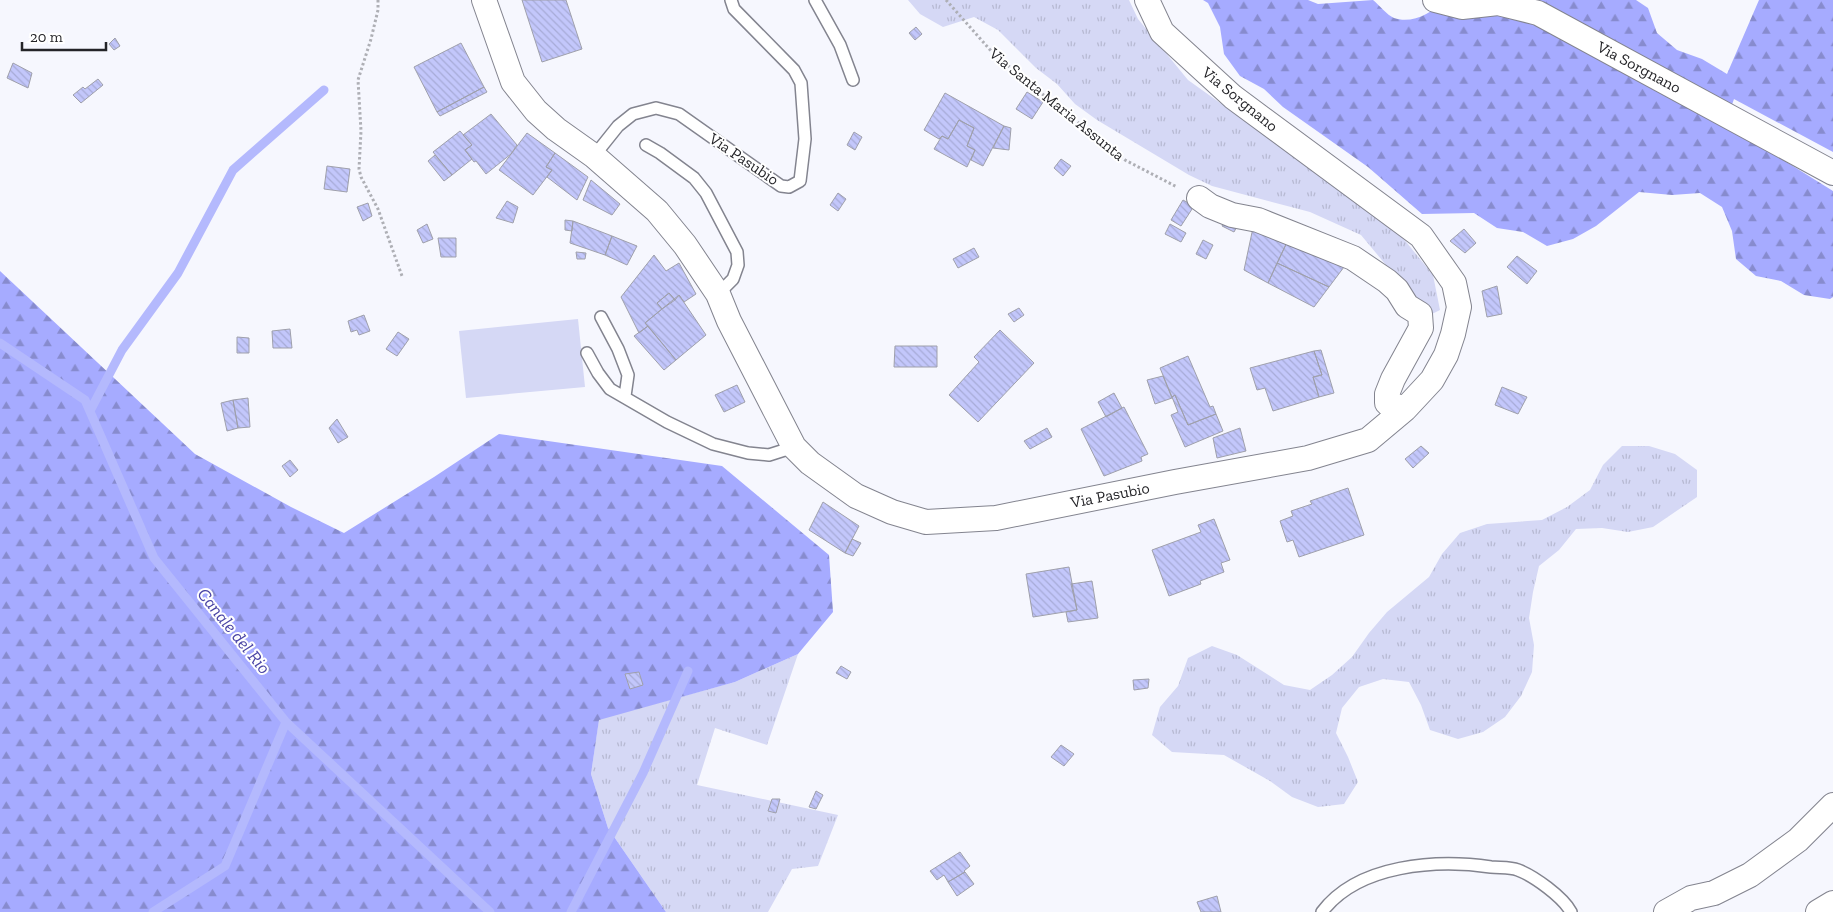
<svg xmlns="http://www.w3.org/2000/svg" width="1833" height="912" font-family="'Zilla Slab',serif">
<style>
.grass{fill:url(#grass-tufts)}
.forest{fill:url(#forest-firs)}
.pitch{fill:#d5d8f5}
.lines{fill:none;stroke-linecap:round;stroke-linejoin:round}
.stream{stroke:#b4b9fd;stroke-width:9}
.building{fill:url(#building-back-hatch);stroke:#9fa0ab}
.lane-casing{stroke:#83848f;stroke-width:14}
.street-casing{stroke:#83848f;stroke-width:26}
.path{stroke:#aeafb5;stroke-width:3;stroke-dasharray:2.5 2.5;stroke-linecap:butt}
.lane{stroke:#fff;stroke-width:11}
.street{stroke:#fff;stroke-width:24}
.labels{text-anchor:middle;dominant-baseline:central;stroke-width:4;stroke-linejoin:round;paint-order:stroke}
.street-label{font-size:16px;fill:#242428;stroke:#fff}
.water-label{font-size:18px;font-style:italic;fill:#4a45a5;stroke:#fff}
</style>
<defs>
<pattern id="grass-tufts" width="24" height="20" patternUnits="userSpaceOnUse" patternTransform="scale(1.25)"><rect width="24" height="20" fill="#d5d8f5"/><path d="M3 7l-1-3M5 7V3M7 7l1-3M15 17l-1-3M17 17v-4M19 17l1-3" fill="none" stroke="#b7b9d2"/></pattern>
<pattern id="forest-firs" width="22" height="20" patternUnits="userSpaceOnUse" patternTransform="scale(1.25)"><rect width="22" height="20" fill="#a6abff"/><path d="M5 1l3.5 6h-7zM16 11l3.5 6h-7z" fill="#878bce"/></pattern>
<pattern id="building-back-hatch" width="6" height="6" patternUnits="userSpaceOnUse" patternTransform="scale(1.25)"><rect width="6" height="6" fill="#c3c7fb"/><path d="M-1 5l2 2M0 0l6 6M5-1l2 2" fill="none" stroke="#a7abd7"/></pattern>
</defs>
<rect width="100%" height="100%" fill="#f6f7fe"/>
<path class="grass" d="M908,0H1129L1138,19L1188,80L1394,227L1433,275L1440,310L1430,315L1411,295L1361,235L1310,212L1212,186L1189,175L1097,120L1075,104L1057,84L1036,68L998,30L974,17L943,27L920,14Z
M1622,446H1649L1675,454L1697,470V497L1653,527L1628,532L1602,528L1576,529L1559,550L1539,566L1533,592L1529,618L1534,645L1532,672L1521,696L1505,717L1483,732L1458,739L1430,730L1421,705L1409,682L1383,679L1359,687L1342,708L1336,733L1348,757L1358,782L1344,804L1318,807L1292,797L1270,781L1224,755L1172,752L1152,735L1160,707L1178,686L1188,658L1212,646L1237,655L1284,685L1310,690L1332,675L1352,657L1369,633L1387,612L1429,577L1442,554L1460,533L1487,524L1542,520L1567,507L1590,490L1603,465Z
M798,654L767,745L715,728L697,785L838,815L818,866L792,869L768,912H666L608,828L591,774L599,719L735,682Z"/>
<path class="forest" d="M1203,0H1308L1318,4L1373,0C1379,5 1387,15 1394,18C1411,24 1433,14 1442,0H1636L1648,8L1657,33L1677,50L1702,59L1727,74L1759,0H1833V152L1734,99L1724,127L1769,151L1833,191V297L1830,299L1804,295L1781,281L1756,276L1736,259L1732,231L1722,207L1700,193L1672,195L1639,192L1596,226L1573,239L1547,246L1523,232L1497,228L1474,213L1422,214L1368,167L1283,107L1264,89L1240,76L1224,54L1220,27L1208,3Z
M0,271L195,454L291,507L344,533L434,477L499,434L722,466L829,555L833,612L798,654L735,682L599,720L591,774L608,828L666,912H0Z"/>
<path class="pitch" d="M578,319L585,387L466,398L459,331Z"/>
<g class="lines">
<path class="stream" d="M0,343L85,400L154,558L286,722L490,912
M90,411L122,350L178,273L233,170L324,90
M153,912L225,866L286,722
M571,912L643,773L688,671"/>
</g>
<path class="building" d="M522,0H566L582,49L542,62Z
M916,27L922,34L915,40L909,33Z
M115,38L120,46L114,50L109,44Z
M461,43L484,87L437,112L414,67Z
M13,63L32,73L28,88L7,78Z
M98,79L103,85L81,103L73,95L83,87L85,89Z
M484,87L487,92L440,116L437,112Z
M1027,92L1043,102L1032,119L1016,109Z
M945,93L1004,126L983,166L971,160L975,150L967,146L974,128L959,120L948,139L942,136L939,139L924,130Z
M491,114L517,145L511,154L486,174L476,161L474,162L465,150L472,145L463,135Z
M959,120L974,128L967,146L975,150L967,167L934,149L942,136L948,139Z
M1004,126L1011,128L1009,150L993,148Z
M460,131L472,145L465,150L472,159L452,175L433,152Z
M854,132L862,137L855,150L847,145Z
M527,133L555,153L546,167L552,170L533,195L499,170Z
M555,153L588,177L577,200L547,177L552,170L546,167Z
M435,155L452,175L444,181L428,161Z
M1061,159L1071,166L1063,176L1054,168Z
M327,166L350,169L347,192L324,189Z
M591,180L620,204L612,215L583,200Z
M838,193L846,199L838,211L830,205Z
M1183,200L1194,206L1181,226L1171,220Z
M507,201L518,207L513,223L496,218Z
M368,203L372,216L363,221L357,207Z
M1227,217L1239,223L1234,232L1222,226Z
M565,220L573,221L572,231L565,230Z
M573,221L612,236L605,255L570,243Z
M1254,223L1289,238L1268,283L1244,270Z
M427,224L433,239L423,243L417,230Z
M1170,224L1186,233L1181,242L1165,234Z
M1464,229L1476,243L1465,253L1450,241Z
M612,236L637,246L627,265L605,255Z
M438,238H456V257H441Z
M1289,238L1347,263L1329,287L1277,263Z
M1203,240L1213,245L1206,259L1196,254Z
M974,248L979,257L958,268L953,259Z
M576,252L586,253L585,259H577Z
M654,255L666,271L679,263L696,294L684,302L679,295L675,300L669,293L657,303L662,309L645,323L648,326L639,333L621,297Z
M1517,256L1537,271L1527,284L1507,267Z
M1277,263L1329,287L1314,307L1268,283Z
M1497,286L1502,314L1487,317L1482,291Z
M669,293L675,300L662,309L657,303Z
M679,295L706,335L676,360L645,323Z
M1019,308L1024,315L1014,322L1008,314Z
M364,315L370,331L359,335L357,330L351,332L348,321Z
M648,326L676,360L664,370L634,336Z
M290,329L292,348H273L272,331Z
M1000,330L1034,363L978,422L949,395L979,362L974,357Z
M398,332L409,339L397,356L386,349Z
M237,337L249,338V353H237Z
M895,346H937V367H894Z
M1321,350L1334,393L1319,397L1313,377L1322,375L1314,351Z
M1314,351L1322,375L1313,377L1319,397L1273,411L1265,388L1257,390L1250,368Z
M1188,356L1210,407L1213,406L1216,414L1188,425L1175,395L1172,397L1160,368Z
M1163,376L1172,398L1155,404L1147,380Z
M737,385L745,402L724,412L715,395Z
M1502,387L1527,397L1518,414L1495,405Z
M1114,393L1122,408L1106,417L1098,402Z
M1175,395L1188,425L1216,414L1223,431L1185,447L1171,415L1178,412L1172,397Z
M248,398L250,427L238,428L233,400Z
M233,400L238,428L227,431L221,403Z
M1124,407L1148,454L1141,457L1142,461L1104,476L1081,429Z
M337,419L348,437L338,443L329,428Z
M1047,428L1052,437L1030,449L1024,441Z
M1240,428L1246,451L1217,458L1213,438Z
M1421,446L1429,453L1413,468L1405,459Z
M290,460L298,470L290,477L282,466Z
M1348,488L1364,535L1299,557L1293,540L1287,542L1280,521L1293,516L1291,511L1312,504L1310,501Z
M823,502L859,526L845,553L809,530Z
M1214,519L1230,560L1221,563L1224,572L1200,581L1201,584L1169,596L1152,550L1201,532L1198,525Z
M852,539L861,543L853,556L845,553Z
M1069,567L1077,610L1033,617L1026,574Z
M1092,581L1098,618L1068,622L1066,612L1077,610L1071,584Z
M841,666L851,672L847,679L836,673Z
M639,672L643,685L630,689L625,674Z
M1149,679L1148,688L1134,690L1133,680Z
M1061,745L1074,754L1064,766L1051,757Z
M816,791L823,795L816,809L809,807Z
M772,799H780L776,813L768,811Z
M960,852L970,866L964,871L965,872L948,882L944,875L937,880L930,871Z
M965,872L974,884L957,896L948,882Z
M1217,896L1221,912H1201L1197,902Z"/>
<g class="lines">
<g class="lane-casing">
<path id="lane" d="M815,0L840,45L853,80
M646,145L660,153L694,178L706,193L737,252L738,265L733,279L718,294
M594,156L618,126L633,114L656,108L679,114L781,186L789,187L800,181L805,139L801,83L794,70L734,9L731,0
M601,317L618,349L628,375L625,396
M587,353L598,373L610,389L667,422L713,444L748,453L769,455L794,447
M1322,912C1358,864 1437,859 1491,867C1500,868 1510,867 1518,870C1534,876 1563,897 1571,912"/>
</g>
<g class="street-casing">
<path id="street" d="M484,0L513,82L536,111L556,129L594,156L657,211L685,245L718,294L729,321L794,447L810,463L856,496L892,512L926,522L996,518L1175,482L1308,458L1368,440L1405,409L1432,380L1446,355L1453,334L1459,307L1454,283L1421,236L1233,97L1162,32L1147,0
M1435,0L1462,7L1498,3L1538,13L1833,173
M1199,198L1210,206L1232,215L1258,220L1353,258L1387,281L1397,290L1407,306L1420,314L1421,328L1393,379L1387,394V403L1405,409
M1666,912L1691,898L1714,893L1750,875L1798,840L1833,805
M1818,912L1833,903"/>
</g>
<path class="path" d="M378,0V10L371,39L358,80L361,131L359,169L361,177L378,209L402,276
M946,0L992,52L1026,81L1125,160L1177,187"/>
<use href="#lane" class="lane"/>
<use href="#street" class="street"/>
</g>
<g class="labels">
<g class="street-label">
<text transform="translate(1639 67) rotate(28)">Via Sorgnano</text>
<text transform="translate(1240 99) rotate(39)">Via Sorgnano</text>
<text transform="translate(1057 104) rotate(39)">Via Santa Maria Assunta</text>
<text transform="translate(744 159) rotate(34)">Via Pasubio</text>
<text transform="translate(1110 495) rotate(-11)">Via Pasubio</text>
</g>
<g class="water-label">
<text transform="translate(234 631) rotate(51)">Canale del Rio</text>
</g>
</g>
<path d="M22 42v8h84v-8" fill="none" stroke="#242428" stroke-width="2.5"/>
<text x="30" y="42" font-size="15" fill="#242428" stroke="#ffffff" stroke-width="4" paint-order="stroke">20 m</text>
</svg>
